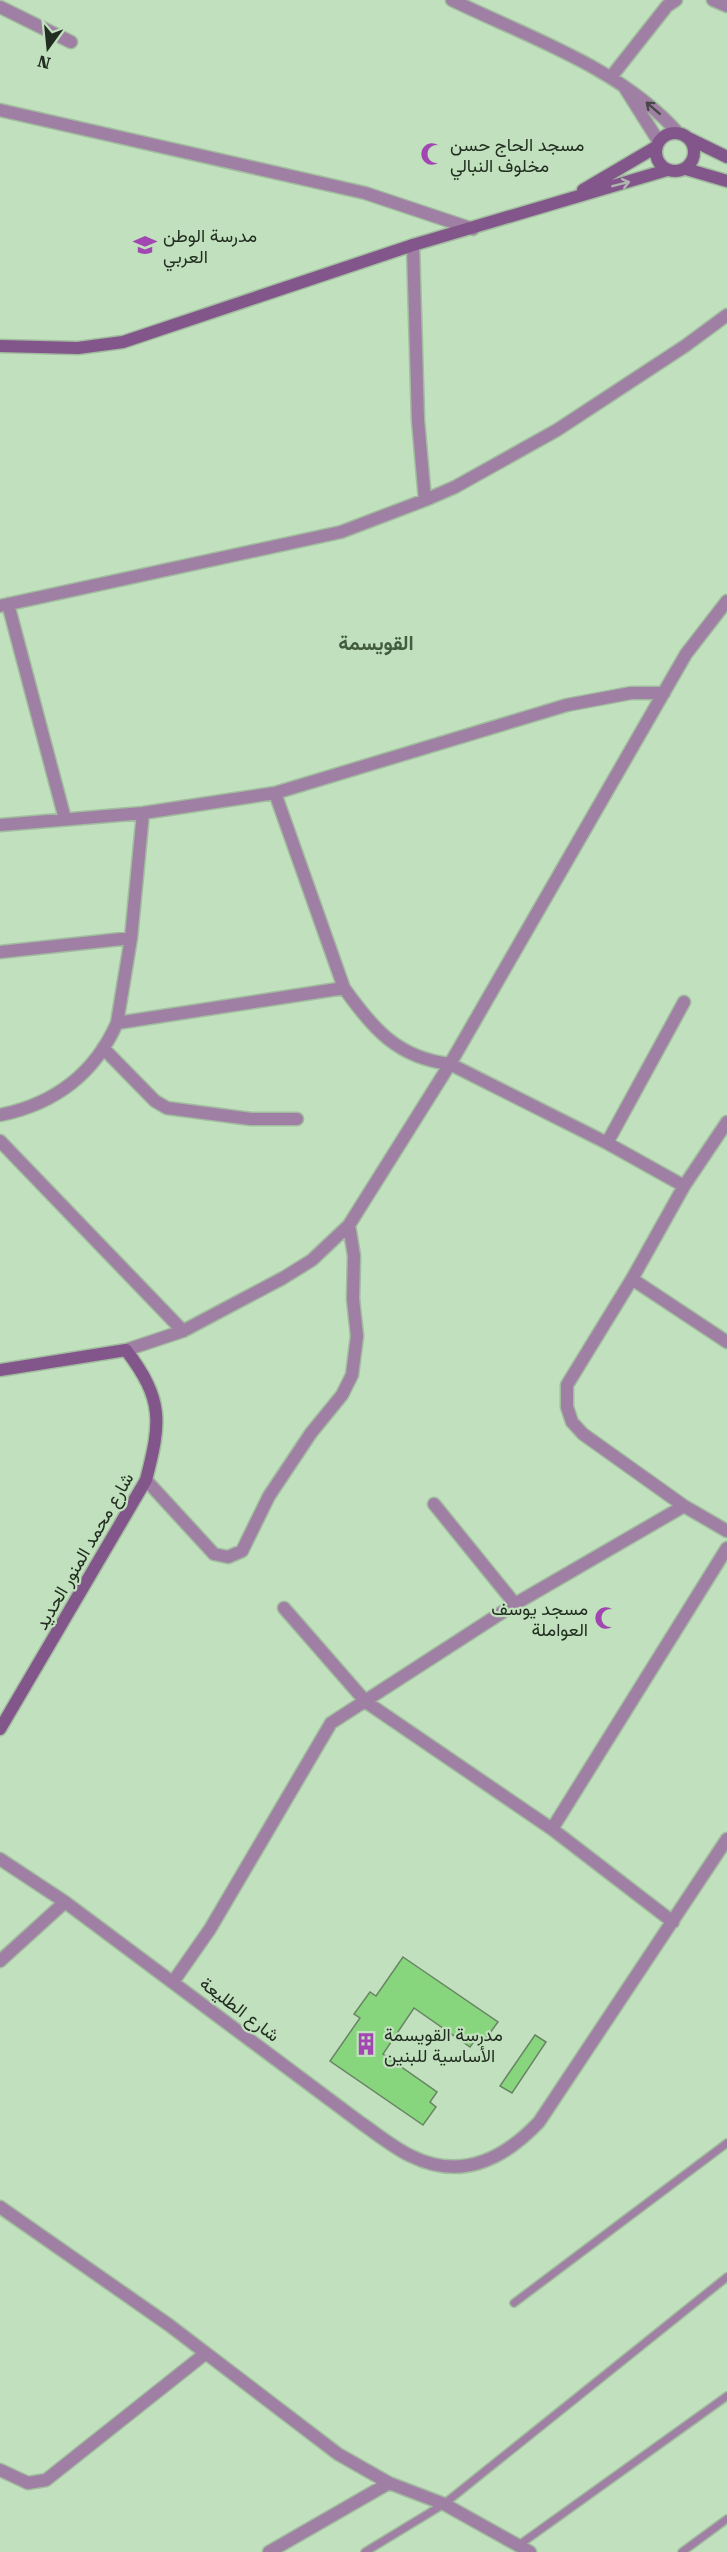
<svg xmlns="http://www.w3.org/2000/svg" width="727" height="2552" font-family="'Roboto Serif',Vazirmatn,serif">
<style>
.building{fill:#87d67d;stroke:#688464;stroke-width:1.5}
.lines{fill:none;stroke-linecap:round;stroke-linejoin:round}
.lane-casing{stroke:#a1bc9e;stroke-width:10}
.street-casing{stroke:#a1bc9e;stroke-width:15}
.secondary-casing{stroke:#a1bc9e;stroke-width:15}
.lane{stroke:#9f80a4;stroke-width:7}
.street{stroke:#9f80a4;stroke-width:12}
.secondary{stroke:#83568b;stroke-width:12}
.oneway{stroke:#484748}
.oneway2{stroke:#aeb7ae}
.labels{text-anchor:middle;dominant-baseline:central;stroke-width:4.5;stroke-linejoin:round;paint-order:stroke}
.poi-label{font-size:18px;fill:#222e21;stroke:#c1e0bd;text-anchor:start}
.street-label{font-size:18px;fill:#222e21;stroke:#c1e0bd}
.neighbourhood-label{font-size:20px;font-weight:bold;fill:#425c3e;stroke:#c1e0bd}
</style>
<rect width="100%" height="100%" fill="#c1e0bd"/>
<path class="building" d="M403,1957L498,2022L484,2041L478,2036L470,2047L414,2008L383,2054L437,2092L430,2102L436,2107L423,2125L330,2061L360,2018L354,2014L370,1992L376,1996Z
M535,2035L546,2042L512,2093L500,2086Z"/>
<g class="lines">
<g class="lane-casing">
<path id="lane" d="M514,2303L727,2143
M519,2545L727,2396
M365,2552L444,2504L727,2277
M682,2552L727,2519"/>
</g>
<g class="street-casing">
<path id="street" d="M452,0C528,37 621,68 678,133
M713,0L727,6
M0,7L71,42
M611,77L667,6L676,0
M625,88L659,142
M0,110L365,193L473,229
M413,245L418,420L425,500
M8,604L65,819
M0,606L341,532L425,500L455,487L557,430L685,346L727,315
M275,793L344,988C373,1029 398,1058 450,1064L607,1143L684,1186
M0,825L143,813L275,793L567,705L631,693H664
M0,952L131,938
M117,1023L344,988
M103,1048L155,1101L167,1108L251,1119H297
M0,1115C54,1104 94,1075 117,1023L131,938L143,813
M727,1122L684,1186L632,1279L567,1385V1407L572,1422L583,1434L684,1506L727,1531
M0,1141L183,1331
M607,1143L684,1002
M632,1279L727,1342
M126,1350L183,1331L283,1278L312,1260L349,1225L450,1064L686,654L727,601
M146,1480L214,1554L228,1557L242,1551L269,1496L311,1433L342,1395L352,1375L357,1336L353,1299L354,1256L349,1225
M434,1504L515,1604
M284,1608L366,1702L552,1829L673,1922
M552,1829L727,1548
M0,1859L65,1902L361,2123C377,2134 394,2148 411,2156C461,2181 504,2159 539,2122L727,1839
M0,1961L65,1902
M173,1982L210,1929L331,1723L515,1604L684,1506
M0,2207L169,2325L338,2454L389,2483L444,2504L530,2552
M0,2470L28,2483L46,2480L206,2353
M269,2552L389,2483"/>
</g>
<g class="secondary-casing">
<path id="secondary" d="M656 152a19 19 0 1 1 38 0a19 19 0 1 1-38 0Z
M688,138L727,157
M686,169L727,181
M583,190L656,147
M0,346L78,348L123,342L413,245L667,170
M0,1370L126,1350C164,1400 161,1422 146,1480L0,1729"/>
</g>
<use href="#lane" class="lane"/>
<use href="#street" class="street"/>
<use href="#secondary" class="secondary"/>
</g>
<defs><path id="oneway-shaft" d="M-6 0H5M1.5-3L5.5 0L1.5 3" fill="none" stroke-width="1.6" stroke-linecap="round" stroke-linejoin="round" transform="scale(1.5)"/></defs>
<use class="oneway" href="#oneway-shaft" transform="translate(653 108) rotate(-139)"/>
<use class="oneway2" href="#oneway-shaft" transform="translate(621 184) rotate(-14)"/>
<defs>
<g id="mosque-bare" transform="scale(1.8)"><path d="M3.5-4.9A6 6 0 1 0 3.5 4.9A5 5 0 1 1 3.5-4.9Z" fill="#a247b2" stroke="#c1e0bd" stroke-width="2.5" paint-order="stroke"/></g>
<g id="school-bare" transform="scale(1.8)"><path d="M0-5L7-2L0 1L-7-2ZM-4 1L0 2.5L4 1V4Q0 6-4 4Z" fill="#a247b2" stroke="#c1e0bd" stroke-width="2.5" paint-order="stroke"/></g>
<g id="building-bare" transform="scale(1.8)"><path d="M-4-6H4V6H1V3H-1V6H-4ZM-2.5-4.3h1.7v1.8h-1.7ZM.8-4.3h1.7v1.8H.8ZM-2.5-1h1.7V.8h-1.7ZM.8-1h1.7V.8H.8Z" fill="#a247b2" stroke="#c1e0bd" stroke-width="2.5" paint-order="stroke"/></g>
</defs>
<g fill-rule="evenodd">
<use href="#mosque-bare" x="432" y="154"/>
<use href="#school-bare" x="145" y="245"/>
<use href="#mosque-bare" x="606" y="1618"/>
<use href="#building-bare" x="366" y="2044"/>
</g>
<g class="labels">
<g class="poi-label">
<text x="450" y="144">مسجد الحاج حسن<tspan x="450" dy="21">مخلوف النبالي</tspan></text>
<text x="163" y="235">مدرسة الوطن<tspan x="163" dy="21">العربي</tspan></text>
<text x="588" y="1608" text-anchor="end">مسجد يوسف<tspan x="588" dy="21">العواملة</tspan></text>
<text x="384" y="2034">مدرسة القويسمة<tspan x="384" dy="21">الأساسية للبنين</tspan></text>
</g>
<g class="street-label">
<text transform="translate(84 1551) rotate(-60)">شارع محمد المنور الحديد</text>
<text transform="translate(240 2009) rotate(37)">شارع الطليعة</text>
</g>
<g class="neighbourhood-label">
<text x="376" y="643">القويسمة</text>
</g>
</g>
<g transform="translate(48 48) rotate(195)" stroke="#c1e0bd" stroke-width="4.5" paint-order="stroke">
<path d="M0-4.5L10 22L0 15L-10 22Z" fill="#222e21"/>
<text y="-9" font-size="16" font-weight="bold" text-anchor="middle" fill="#222e21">N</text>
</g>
</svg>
